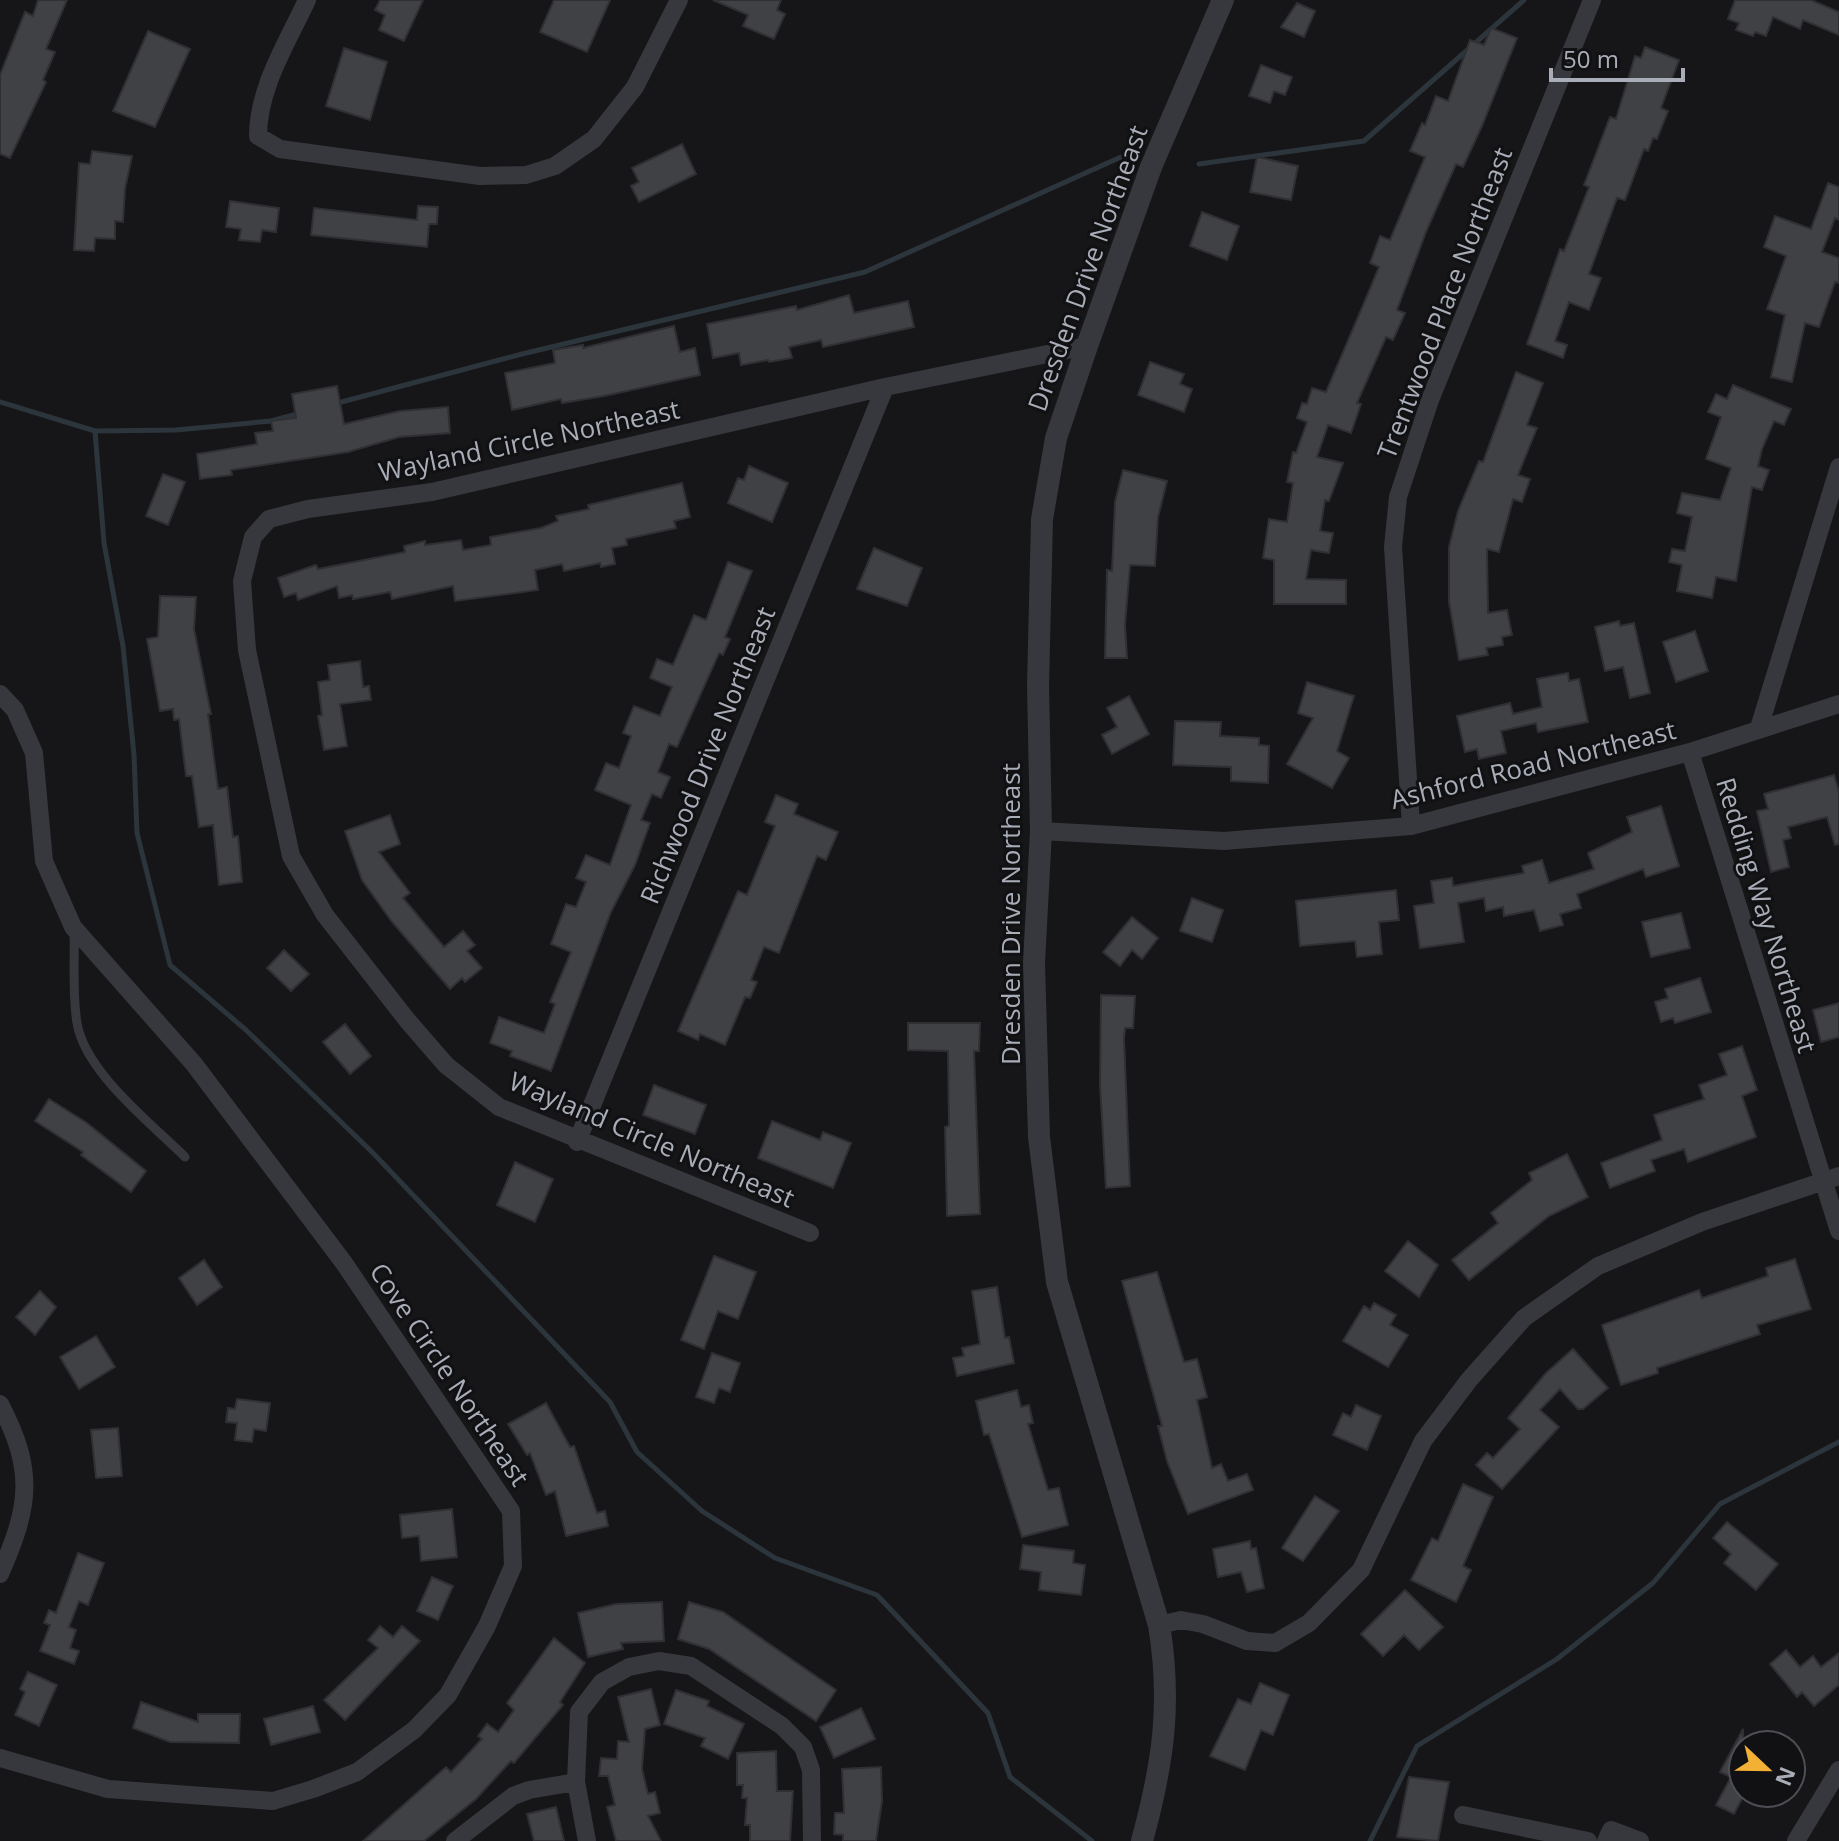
<svg xmlns="http://www.w3.org/2000/svg" width="1839" height="1841" font-family="'Open Sans',sans-serif">
<style>
.lines{fill:none;stroke-linecap:round;stroke-linejoin:round}
.stream{stroke:#2c353c;stroke-width:5}
.building{fill:#404145;stroke:#303034;stroke-width:2}
.service{stroke:#37383d;stroke-width:9}
.minor{stroke:#37383d;stroke-width:18}
.tertiary{stroke:#37383d;stroke-width:22}
.labels{text-anchor:middle;dominant-baseline:central;stroke-width:6;stroke-linejoin:round;paint-order:stroke}
.street-label{font-size:26px;fill:#a8adb8;stroke:#111113}
</style>
<rect width="100%" height="100%" fill="#161618"/>
<g class="lines">
<path class="stream" d="M1199,164L1364,141L1524,0
M0,402L95,431L176,430L271,421L301,413
M334,404L522,354L865,272L1121,157
M95,431L104,543L123,646L134,755L137,833L170,965L246,1030L373,1153L610,1402L637,1452L702,1511L775,1558L877,1595L988,1713L1010,1777L1092,1841
M1370,1841L1417,1746L1557,1659L1653,1583L1720,1504L1839,1442"/>
</g>
<path class="building" d="M38,0H67L46,49L55,52L43,80L46,82L10,158L0,154V75L25,12L33,16Z
M380,0H423L404,41L379,30L385,15L375,10Z
M554,0H610L587,52L540,32Z
M713,0H781L777,10L785,14L774,39L743,26L748,15Z
M1735,0H1811L1839,12V35L1803,20L1800,29L1773,17L1766,36L1755,32L1753,36L1736,30L1739,23L1728,19Z
M1297,3L1315,11L1304,37L1281,27Z
M1491,28L1517,38L1482,126L1463,167L1456,164L1426,232L1397,310L1405,313L1393,340L1386,337L1357,403L1361,404L1351,433L1328,425L1317,457L1343,463L1329,501L1325,500L1320,531L1333,533L1329,553L1311,550L1306,579L1346,580V604H1274V560L1263,558L1269,519L1287,522L1293,483L1287,482L1293,452L1296,453L1307,422L1297,418L1302,403L1307,404L1312,388L1326,392L1367,296L1379,267L1370,263L1380,236L1390,240L1425,157L1410,151L1422,123L1425,125L1436,96L1448,101L1470,40L1484,45Z
M148,31L190,49L155,127L113,111Z
M1645,47L1679,60L1661,108L1668,111L1657,139L1653,138L1648,151L1644,149L1625,200L1617,198L1589,274L1601,278L1589,310L1569,302L1555,341L1567,345L1563,358L1527,344L1560,249L1564,251L1589,187L1584,185L1610,117L1616,119L1635,56L1641,58Z
M344,48L387,62L370,120L326,106Z
M1261,65L1292,77L1285,95L1274,91L1270,103L1249,96Z
M682,144L696,174L639,202L631,186L639,182L632,168Z
M92,151L132,156L125,189L123,222L115,221V239L95,238L94,251L74,250L79,163L90,164Z
M1257,157L1298,166L1291,200L1250,192Z
M1828,183L1839,187V220L1835,218L1822,252L1839,258V283L1835,282L1819,327L1805,323L1792,382L1771,377L1785,315L1767,309L1786,256L1764,247L1775,216L1811,229Z
M230,201L279,208L276,232L262,230L260,242L239,240L241,229L226,227Z
M418,206L438,207L437,224H429L427,247L311,235L314,208L417,220Z
M1202,212L1239,226L1227,260L1190,246Z
M849,295L854,313L908,301L914,327L823,347L821,340L789,347L792,358L769,362L768,360L741,365L739,353L713,358L707,324L796,306L797,310Z
M674,326L680,352L695,348L700,375L604,396L562,403L561,399L512,410L505,373L555,363L553,350L583,345V348Z
M1150,362L1184,374L1180,384L1192,389L1184,412L1138,395Z
M1516,372L1543,383L1527,425L1537,428L1518,475L1530,479L1522,502L1513,499L1499,552L1487,549L1488,613L1507,610L1512,635L1502,637L1503,645L1486,648L1488,655L1459,660L1449,602V547L1458,511L1479,461L1483,462Z
M1733,385L1791,409L1784,425L1774,421L1762,449L1758,466L1769,470L1762,490L1752,487L1736,581L1716,577L1712,598L1677,591L1682,565L1669,562L1672,549L1685,551L1692,517L1677,513L1682,493L1720,500L1731,468L1706,459L1721,417L1708,412L1716,394L1727,399Z
M337,386L344,424L400,411L448,407L450,433L399,437L348,452L231,470L232,475L200,479L197,454L257,444L255,433L273,431L271,421L296,418L292,394Z
M749,466L788,483L772,522L728,503L738,478L744,480Z
M1123,470L1167,481L1158,517L1155,566L1130,565L1125,625L1127,658H1105L1107,570L1112,571L1115,502Z
M163,474L185,482L168,525L146,516Z
M682,483L690,517L674,521L676,528L626,539L627,545L612,548L615,564L601,567L600,563L564,571L562,564L535,570L538,590L455,601L453,586L392,599L390,592L353,599L352,595L339,598L337,586L298,600L296,593L284,597L278,578L316,565L318,569L405,552L404,546L425,541V545L461,540L463,550L491,545L490,537L541,528L558,521L556,516L589,509L588,505Z
M874,548L922,568L907,606L857,589Z
M728,562L752,571L725,637L730,639L723,655L719,653L677,747L669,744L658,772L670,777L661,798L652,794L641,820L650,823L635,865L611,912L551,1071L510,1056L512,1051L490,1043L499,1017L544,1033L555,1004L550,1002L571,952L551,944L566,904L576,907L586,882L576,878L586,855L610,865L631,805L595,790L606,763L619,768L631,736L623,733L634,706L660,716L672,687L650,678L657,659L673,665L694,615L706,620Z
M160,596L196,597L194,629L211,714H208L218,789L227,787L233,837L238,836L242,882L219,885L213,825L199,827L192,776H186L179,719L174,720L173,709L160,711L147,639L158,637Z
M1619,621L1620,626L1634,623L1650,693L1630,698L1623,667L1605,671L1595,627Z
M1695,631L1708,671L1676,682L1663,642Z
M360,661L363,687L369,686L371,700L340,704L347,746L324,750L318,716L322,715L318,682L330,680L328,665Z
M1568,673L1569,681L1579,679L1588,722L1538,732L1536,723L1501,731L1506,753L1479,759L1477,749L1465,752L1457,716L1510,703L1513,714L1542,707L1537,679Z
M1307,682L1354,696L1337,751L1349,758L1332,788L1287,764L1313,718L1298,713Z
M1129,696L1149,734L1112,754L1102,735L1117,727L1107,708Z
M1175,721L1221,722L1220,736L1259,738V745L1269,746L1268,783L1231,781V767L1173,765Z
M1834,775L1839,792V844L1835,845L1827,817L1788,827L1791,838L1783,840L1789,867L1771,872L1757,811L1768,809L1764,794Z
M776,795L798,804L794,814L838,832L826,860L817,856L779,953L764,947L751,980L757,982L750,998L745,997L725,1045L700,1034L698,1040L678,1031L738,891L747,895L775,826L765,822Z
M1661,806L1679,866L1646,877L1643,869L1577,894L1581,908L1560,914L1563,925L1540,931L1534,910L1504,916L1503,907L1486,911L1484,898L1458,903L1464,942L1420,948L1414,906L1434,903L1431,881L1452,878L1453,886L1524,873L1522,866L1542,860L1549,883L1594,869L1588,853L1632,832L1627,817Z
M390,815L400,844L379,852L410,893L403,898L444,947L463,931L475,945L467,951L482,968L465,982L462,978L450,989L392,922L362,880L345,831Z
M1396,890L1399,920L1379,922L1382,954L1357,957L1355,941L1300,946L1296,901Z
M1192,898L1223,910L1212,942L1180,931Z
M1681,913L1690,948L1651,957L1642,922Z
M1132,917L1158,938L1142,959L1132,950L1120,966L1103,952Z
M284,950L309,974L291,991L267,968Z
M1700,978L1711,1012L1675,1023L1673,1018L1661,1022L1655,1002L1668,998L1665,989Z
M1101,995L1135,996L1133,1028H1125L1124,1039L1130,1186L1106,1188L1100,1085Z
M1839,1003V1037L1821,1042L1813,1010Z
M908,1023H980L979,1051H974L980,1214L947,1216L945,1127L949,1126L948,1051L908,1050Z
M345,1024L371,1056L350,1074L323,1042Z
M1742,1046L1757,1090L1742,1096L1756,1137L1688,1162L1684,1149L1651,1160L1655,1171L1610,1188L1601,1163L1662,1140L1654,1115L1704,1099L1699,1085L1727,1075L1719,1054Z
M654,1085L706,1105L695,1134L643,1115Z
M49,1099L87,1123L146,1171L131,1192L81,1155L83,1152L35,1121Z
M772,1121L820,1140L823,1132L851,1143L833,1188L758,1158Z
M1567,1154L1588,1197L1549,1216L1469,1280L1452,1260L1498,1223L1491,1213L1532,1180L1529,1173Z
M515,1162L553,1179L535,1222L497,1205Z
M1408,1241L1438,1265L1419,1297L1385,1271Z
M714,1256L756,1272L738,1319L718,1311L704,1349L681,1340Z
M1795,1259L1811,1309L1757,1325L1760,1334L1657,1368L1658,1373L1621,1385L1602,1325L1699,1290L1702,1298L1768,1276L1766,1268Z
M204,1260L222,1287L197,1305L179,1278Z
M1157,1272L1184,1362L1197,1359L1207,1397L1197,1400L1212,1468L1221,1464L1228,1481L1247,1474L1253,1490L1188,1514L1167,1461L1158,1426H1162L1122,1281Z
M997,1287L1005,1338L1009,1337L1014,1363L957,1376L953,1358L964,1356L962,1348L980,1344L972,1291Z
M40,1291L56,1307L35,1335L16,1317Z
M1374,1303L1396,1315L1390,1325L1408,1335L1388,1367L1343,1341L1364,1306L1370,1310Z
M96,1336L115,1367L79,1389L60,1357Z
M1573,1349L1608,1388L1583,1409H1578L1560,1389L1540,1410L1559,1427L1502,1489L1476,1465L1487,1453L1493,1458L1520,1429L1508,1418L1546,1373Z
M712,1353L740,1363L730,1392L719,1388L714,1403L696,1397Z
M1017,1390L1021,1407L1029,1405L1033,1423L1028,1424L1048,1490L1059,1488L1068,1525L1022,1537L989,1434L984,1435L976,1401Z
M237,1399L270,1403L266,1431L254,1429L252,1442L235,1440L237,1423L226,1422L228,1408L235,1409Z
M546,1403L570,1447L574,1446L597,1513L605,1511L608,1526L566,1536L555,1491L546,1495L530,1453L527,1455L508,1424Z
M1356,1405L1381,1416L1367,1450L1333,1435L1343,1413L1351,1417Z
M118,1428L122,1476L96,1478L91,1430Z
M1463,1484L1493,1497L1463,1566L1471,1570L1456,1602L1411,1580L1432,1538L1438,1541Z
M1315,1496L1339,1511L1303,1561L1282,1548Z
M452,1509L457,1557L421,1561L419,1536L402,1538L400,1515Z
M1727,1522L1778,1564L1756,1590L1724,1563L1731,1554L1713,1538Z
M1250,1541L1251,1549L1256,1548L1264,1588L1247,1592L1241,1572L1218,1577L1213,1549Z
M1023,1545L1074,1551L1073,1563L1085,1565L1081,1595L1039,1590L1041,1572L1020,1569Z
M78,1553L104,1563L88,1605L79,1601L69,1627L76,1630L70,1648L79,1651L74,1664L40,1651L50,1625L44,1623L49,1610L56,1613Z
M432,1577L453,1586L438,1620L417,1611Z
M1405,1590L1443,1627L1419,1650L1404,1635L1383,1656L1361,1634Z
M662,1602L664,1641L621,1643L623,1649L588,1657L578,1613L616,1604Z
M689,1602L723,1612L836,1690L816,1721L709,1649L678,1639Z
M380,1626L393,1637L402,1626L420,1641L345,1720L324,1700L378,1648L368,1640Z
M554,1638L585,1663L560,1702L563,1705L514,1763L511,1761L476,1799L424,1841H363L446,1767L451,1772L482,1739L478,1736L487,1724L498,1732L514,1710L507,1703Z
M1786,1650L1800,1667L1813,1656L1821,1667L1839,1653V1685L1814,1706L1802,1692L1797,1697L1770,1664Z
M28,1672L57,1685L39,1726L15,1715L25,1692L20,1689Z
M1260,1683L1289,1695L1273,1735L1261,1730L1245,1770L1210,1756L1238,1699L1251,1704Z
M651,1689L660,1725L645,1729L642,1769L648,1794L655,1792L660,1813L648,1816L661,1841H616L607,1807L615,1805L608,1776H599L601,1758L617,1759L618,1741L629,1742L618,1697Z
M676,1690L709,1701L707,1706L744,1724L728,1759L701,1746L705,1738L664,1724Z
M141,1702L198,1722V1714H240L239,1743L170,1742L133,1728Z
M313,1706L320,1732L271,1745L264,1719Z
M861,1708L875,1739L834,1758L820,1727Z
M1743,1729V1797L1734,1814L1716,1805L1731,1777L1720,1772Z
M776,1751L777,1791H793L790,1841H750V1825H745L747,1798H742L743,1785H737V1753Z
M881,1767L882,1801L876,1841H843V1835L834,1834L835,1813H844L842,1769Z
M1409,1777L1449,1782L1438,1841L1397,1837Z
M556,1807L564,1841H534L527,1814Z"/>
<g class="lines">
<path class="service" d="M74,930C75,960 72,993 77,1023C85,1072 151,1123 185,1157"/>
<path class="minor" d="M307,0C287,43 258,88 258,136L280,149L480,176L526,175L555,166L594,139L635,87L679,0
M0,694L15,710L34,753L44,861L73,927L194,1064L344,1263L511,1511L513,1566L487,1626L448,1695L414,1730L357,1772L313,1789L273,1801L108,1789L0,1758
M1759,728L1839,467
M1690,752L1839,1231
M1411,826L1393,547L1398,497L1430,400L1592,0
M1041,831L1224,841L1411,826L1690,752L1839,704
M577,1142L885,387
M810,1233L499,1107L446,1065L407,1020L325,915L291,856L247,650L242,581L253,537L269,519L308,509L432,492L885,387L1087,346
M0,1404C35,1471 30,1506 0,1574
M1159,1625L1181,1620L1203,1624L1247,1641L1275,1643L1309,1623L1361,1570L1423,1441L1469,1380L1524,1318L1598,1266L1702,1222L1839,1176
M576,1782L587,1841
M1463,1815L1588,1841
M455,1841L513,1796L529,1790L576,1782L579,1712L602,1682L629,1667L659,1661L691,1666L782,1726L803,1747L811,1770L812,1841
M1606,1841L1611,1830L1640,1841
M1796,1841L1839,1770"/>
<path class="tertiary" d="M1142,1841C1163,1764 1172,1704 1159,1625L1057,1282L1039,1137L1034,963L1041,831L1038,685L1042,519L1056,438L1087,346L1151,167L1223,0"/>
</g>
<g class="labels">
<g class="street-label">
<text transform="translate(1087 268) rotate(-70)">Dresden Drive Northeast</text>
<text transform="translate(1444 303) rotate(-69)">Trentwood Place Northeast</text>
<text transform="translate(529 440) rotate(-12)">Wayland Circle Northeast</text>
<text transform="translate(707 755) rotate(-68)">Richwood Drive Northeast</text>
<text transform="translate(1533 764) rotate(-14)">Ashford Road Northeast</text>
<text transform="translate(1010 914) rotate(-90)">Dresden Drive Northeast</text>
<text transform="translate(1767 915) rotate(73)">Redding Way Northeast</text>
<text transform="translate(652 1139) rotate(23)">Wayland Circle Northeast</text>
<text transform="translate(450 1374) rotate(56)">Cove Circle Northeast</text>
</g>
</g>
<g transform="translate(1767 1769) rotate(112)"><circle r="38" fill="#111113" stroke="#4d4f55" stroke-width="2"/>
<path d="M0-6L14 30L0 20L-14 30Z" fill="#f2b134"/>
<text y="-12" font-size="22" font-weight="bold" text-anchor="middle" fill="#a8adb8">N</text>
</g>
<path d="M1551 68v12h132v-12" fill="none" stroke="#a8adb8" stroke-width="4"/>
<text x="1563" y="68" font-size="24" fill="#a8adb8" stroke="#111113" stroke-width="6" paint-order="stroke">50 m</text>
</svg>
